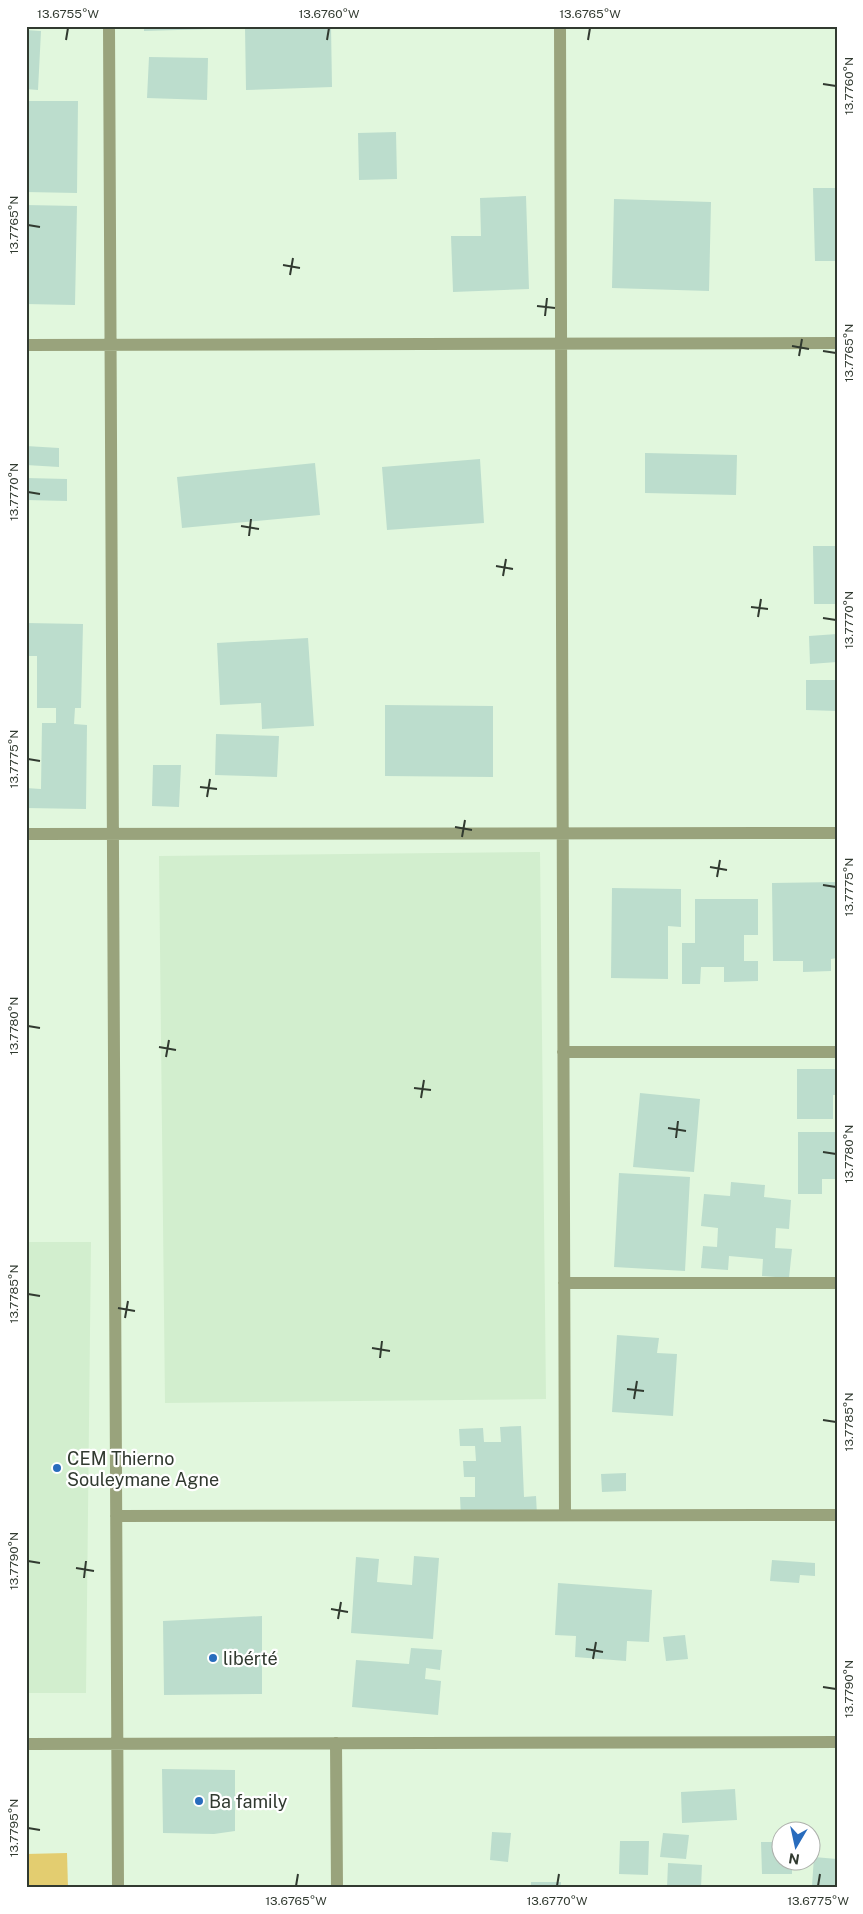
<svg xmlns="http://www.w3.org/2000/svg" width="863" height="1914" font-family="'Public Sans',sans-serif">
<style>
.built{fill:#d2eece}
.green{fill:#e3cd70}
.building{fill:#bcddcd}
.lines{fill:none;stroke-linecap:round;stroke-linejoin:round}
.minor{stroke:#99a37c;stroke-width:12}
.ticks{fill:none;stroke:#313a30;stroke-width:2}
.poi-dot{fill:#286cbd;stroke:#fff;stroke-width:2}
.labels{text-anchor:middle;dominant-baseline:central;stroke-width:4.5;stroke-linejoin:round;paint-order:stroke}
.poi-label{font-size:18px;fill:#313a30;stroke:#fff;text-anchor:start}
.neatline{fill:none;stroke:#313a30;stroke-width:2}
.ticks-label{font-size:12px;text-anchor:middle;fill:#313a30}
</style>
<rect width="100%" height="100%" fill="#e1f7dd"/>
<path class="built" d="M540,852L546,1399L165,1403L159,856Z
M26,1242H91L86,1693H26Z"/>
<path class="green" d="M67,1853L68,1888H26V1854Z"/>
<path class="building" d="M144,26H211V29L144,31Z
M331,26L332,87L246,90L245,27Z
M26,30L41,31L38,90L26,89Z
M149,57L208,58L207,100L147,98Z
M26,101H78L77,193L26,192Z
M396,132L397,179L359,180L358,133Z
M813,188H837V261H815Z
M526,196L529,289L453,292L451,236H481L480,198Z
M614,199L711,202L709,291L612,288Z
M26,205L77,206L75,305L26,304Z
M26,446L59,448V467L26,465Z
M645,453L737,455L736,495L645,493Z
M480,459L484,523L387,530L382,467Z
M315,463L320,515L182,528L177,477Z
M26,478L67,479V501L26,500Z
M813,546H837V604H814Z
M26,623L83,624L81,708H75L74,724L87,725L86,809L26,808V788L41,789L42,723H56V708H37V656H26Z
M837,634V662L810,664L809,636Z
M308,638L314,726L262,729L261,703L220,705L217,643Z
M806,680H837V711L806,710Z
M385,705L493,706V777L385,776Z
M216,734L279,736L277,777L215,775Z
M153,765H181L179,807L152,806Z
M837,882V958L831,959V971L803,972V961H773L772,883Z
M612,888L681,889V927L668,926V979L611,978Z
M695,899H758V935H744V961H758V981L724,982V967H701L700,984H682V943H695Z
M797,1069H837V1095H833V1119H797Z
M640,1093L700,1099L694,1172L633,1167Z
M798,1132H837V1179H822V1194H798Z
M619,1173L690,1177L685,1271L614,1267Z
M731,1182L765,1185L764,1197L791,1200L789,1229L776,1228L775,1248L792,1249L789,1278L762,1276L763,1259L729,1256L728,1270L701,1268L703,1246L717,1247L718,1228L701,1226L704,1194L730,1196Z
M617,1335L659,1338L657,1353L677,1354L673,1416L612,1412Z
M521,1426L524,1497L536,1496L537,1515L461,1518L460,1497H475V1477H464L463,1461H476L475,1446H460L459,1429L483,1428L484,1442H501L500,1427Z
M626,1473V1491L602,1492L601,1474Z
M414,1556L439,1558L433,1639L351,1633L356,1557L379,1559L377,1582L412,1585Z
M772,1560L815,1563V1576L800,1575L799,1583L770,1581Z
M558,1583L652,1590L649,1642L627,1641L626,1661L575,1657L576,1636L555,1635Z
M262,1616V1694L164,1695L163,1621Z
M685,1635L688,1659L666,1661L663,1637Z
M411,1648L442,1650L440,1670L426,1668L425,1679L441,1681L438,1715L352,1707L356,1660L409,1664Z
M162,1769L235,1770V1831L214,1834L163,1833Z
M735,1789L737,1820L682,1823L681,1792Z
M492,1832L511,1833L508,1862L490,1860Z
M663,1833L689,1835L686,1859L660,1857Z
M620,1841H649L648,1875L619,1874Z
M761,1842H780V1862H792V1874H762Z
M814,1857L837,1859V1888L812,1886Z
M668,1863L702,1865L701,1888H667Z
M531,1882H561V1888H531Z"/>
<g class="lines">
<path class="minor" d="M109,26L118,1888
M560,26L565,1515
M26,345L837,343
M26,834L837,833
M563,1052H837
M564,1283H837
M116,1516L837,1515
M336,1743L337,1888
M26,1744L837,1742"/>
</g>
<path class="ticks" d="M66,40L68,28M327,40L329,28M588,40L590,28M823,84L836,86M28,225L40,227M283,265L300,268M290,275L293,258M537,306L555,308M545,316L547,298M792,346L809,349M823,351L836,353M799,356L802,339M28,492L40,494M241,526L259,529M249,536L251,519M496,566L513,569M503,576L506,559M751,607L768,609M758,617L761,599M823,618L836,620M28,759L40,761M200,787L217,789M207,797L210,779M455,827L472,830M462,837L465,820M710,867L727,870M717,877L720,860M823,885L836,887M28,1026L40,1028M159,1047L176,1050M166,1057L169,1040M414,1088L431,1090M421,1098L424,1080M668,1128L686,1131M676,1138L678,1121M823,1152L836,1154M28,1294L40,1296M118,1308L135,1311M125,1318L128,1301M372,1348L390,1351M380,1358L382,1341M627,1389L644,1391M634,1399L637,1381M823,1420L836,1422M28,1561L40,1563M76,1568L94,1571M84,1578L86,1561M331,1609L348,1612M338,1619L341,1602M586,1649L603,1652M593,1659L596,1642M823,1687L836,1689M28,1828L40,1830M296,1886L298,1874M557,1886L559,1874M818,1886L820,1874"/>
<g class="poi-dot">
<circle cx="57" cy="1468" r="5"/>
<circle cx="213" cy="1658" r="5"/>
<circle cx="199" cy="1801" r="5"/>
</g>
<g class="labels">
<g class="poi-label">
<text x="67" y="1458">CEM Thierno<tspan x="67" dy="21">Souleymane Agne</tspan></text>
<text x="223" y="1658">libérté</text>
<text x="209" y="1801">Ba family</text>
</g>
</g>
<rect width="863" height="1914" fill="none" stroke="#ffffff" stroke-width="55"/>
<g transform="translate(796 1846) rotate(189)"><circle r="24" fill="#ffffff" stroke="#adb0ac"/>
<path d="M0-4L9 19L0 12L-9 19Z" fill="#286cbd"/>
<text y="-8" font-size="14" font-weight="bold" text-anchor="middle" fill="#313a30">N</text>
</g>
<rect x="28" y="28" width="808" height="1858" class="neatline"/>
<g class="ticks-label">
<text x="68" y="18">13.6755°W</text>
<text x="329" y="18">13.6760°W</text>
<text x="590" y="18">13.6765°W</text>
<text transform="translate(849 86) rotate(-90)" y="4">13.7760°N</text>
<text transform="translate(14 225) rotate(-90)" y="4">13.7765°N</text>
<text transform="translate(849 353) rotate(-90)" y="4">13.7765°N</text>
<text transform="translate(14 492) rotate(-90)" y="4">13.7770°N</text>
<text transform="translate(849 620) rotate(-90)" y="4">13.7770°N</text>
<text transform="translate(14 759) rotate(-90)" y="4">13.7775°N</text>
<text transform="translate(849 887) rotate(-90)" y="4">13.7775°N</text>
<text transform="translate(14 1026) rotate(-90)" y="4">13.7780°N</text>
<text transform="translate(849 1154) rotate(-90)" y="4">13.7780°N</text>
<text transform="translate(14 1294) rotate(-90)" y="4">13.7785°N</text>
<text transform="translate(849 1422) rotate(-90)" y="4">13.7785°N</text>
<text transform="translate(14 1561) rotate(-90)" y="4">13.7790°N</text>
<text transform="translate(849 1689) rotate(-90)" y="4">13.7790°N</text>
<text transform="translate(14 1828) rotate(-90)" y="4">13.7795°N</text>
<text x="296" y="1905">13.6765°W</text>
<text x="557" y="1905">13.6770°W</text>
<text x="818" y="1905">13.6775°W</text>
</g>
</svg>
